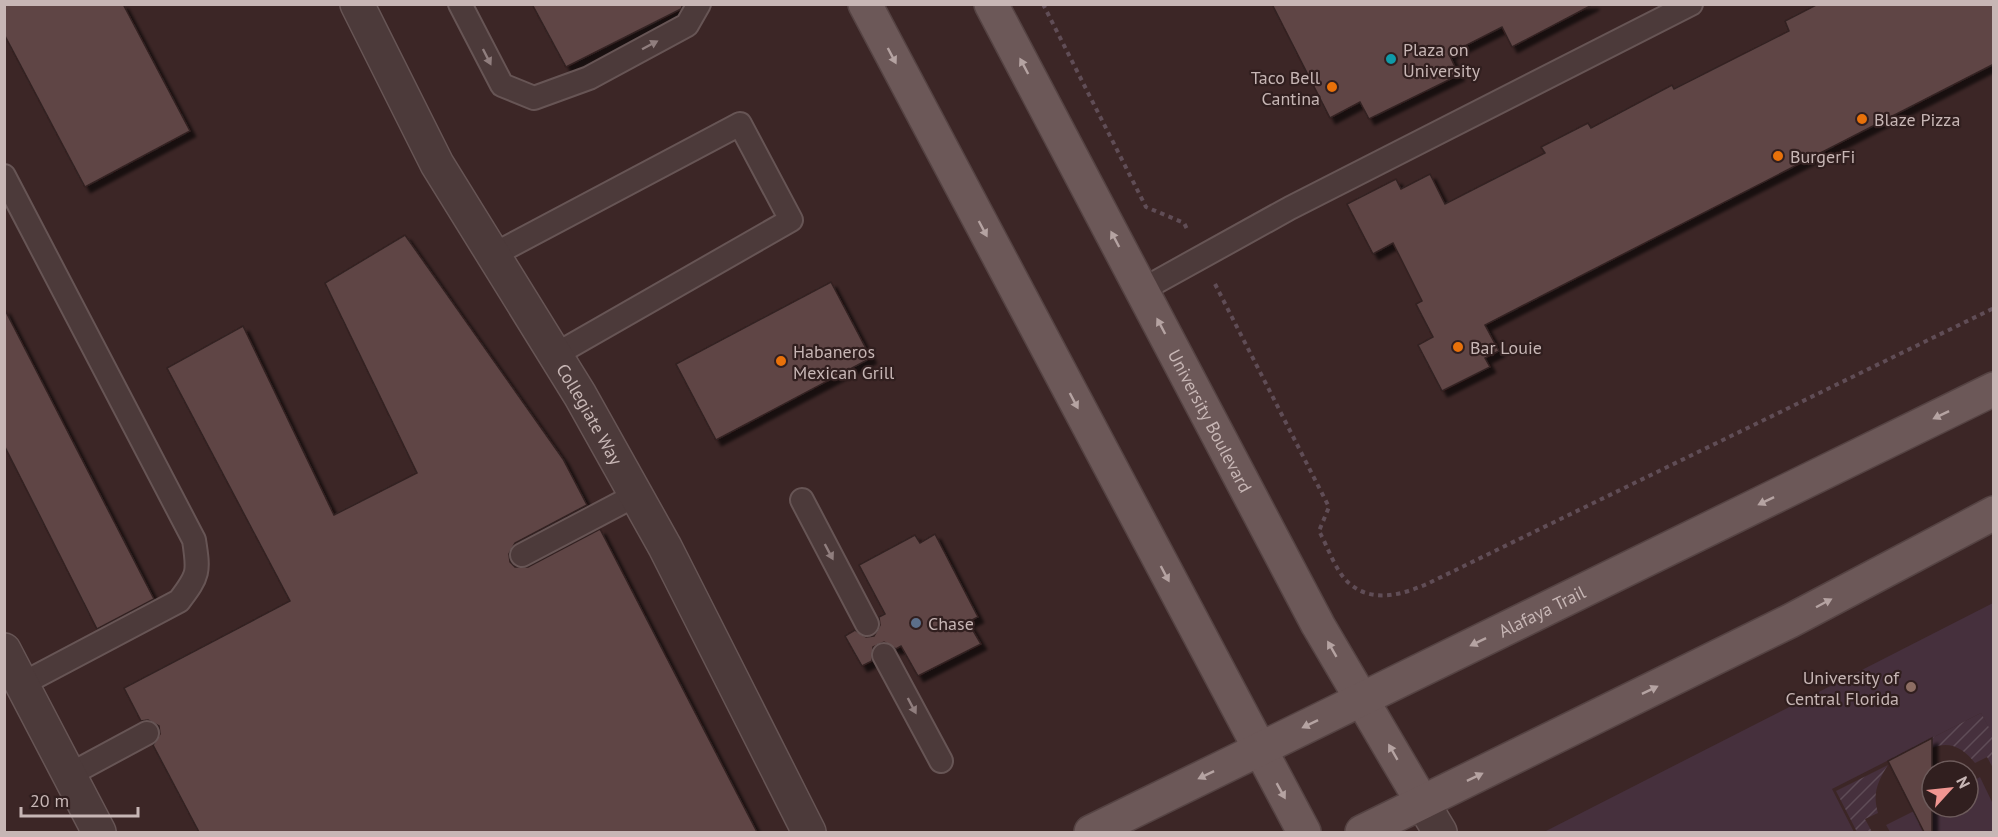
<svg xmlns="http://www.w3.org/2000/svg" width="1998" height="837" font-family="'PT Sans',sans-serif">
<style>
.green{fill:#46303d}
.garden{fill:url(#garden-furrows)}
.building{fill:#5e4545;stroke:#332121;stroke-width:1.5;filter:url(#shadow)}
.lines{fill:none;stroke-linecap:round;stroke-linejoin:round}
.service-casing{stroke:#675555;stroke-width:26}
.minor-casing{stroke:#675555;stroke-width:36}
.primary-casing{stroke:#554343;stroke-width:36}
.path{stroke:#604d56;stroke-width:4;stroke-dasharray:4.5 4.5;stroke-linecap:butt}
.service{stroke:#4c3a3a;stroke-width:22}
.minor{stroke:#4c3a3a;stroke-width:33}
.primary{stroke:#6c5858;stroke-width:33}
.oneway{fill:#907e7e}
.oneway2{fill:#b5a3a2}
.culture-dot{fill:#0f9aa8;stroke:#311f1f;stroke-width:2}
.food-dot{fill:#e8710a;stroke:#311f1f;stroke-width:2}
.service-dot{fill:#5c6f8a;stroke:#311f1f;stroke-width:2}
.education-dot{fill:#8d6e63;stroke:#311f1f;stroke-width:2}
.labels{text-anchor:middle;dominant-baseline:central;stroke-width:4.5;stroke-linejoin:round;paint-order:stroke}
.poi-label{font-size:18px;fill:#c7b6b5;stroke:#311f1f;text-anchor:start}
.street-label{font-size:18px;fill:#c7b6b5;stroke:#311f1f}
</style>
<defs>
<pattern id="garden-furrows" width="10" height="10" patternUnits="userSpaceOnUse" patternTransform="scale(1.5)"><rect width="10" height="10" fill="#46303d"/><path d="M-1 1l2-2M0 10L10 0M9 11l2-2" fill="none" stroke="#5f4c57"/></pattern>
<filter id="shadow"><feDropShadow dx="5.5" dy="5.5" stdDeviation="1.5" flood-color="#0009"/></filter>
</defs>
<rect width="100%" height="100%" fill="#3c2626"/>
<path class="green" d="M1993,603V730L1991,732L1981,713L1832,789L1854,832H1544Z
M1980,777L1993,804V832H1890L1886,825L1932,802V807H1968V784Z"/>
<path class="garden" d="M1981,713L1991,731L1993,730V768L1987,757L1975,763C1964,749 1950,740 1932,748L1928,740Z
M1888,765C1878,781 1872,793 1878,813L1865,819L1872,832H1857L1836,791Z"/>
<path class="building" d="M4,4H123L190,131L85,187L4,34Z
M532,4H683L681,9L566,67Z
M1272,4H1594L1512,47L1502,27L1449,54L1459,75L1369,119L1360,102L1330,118Z
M1818,4H1994V64L1485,325L1499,351L1485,358L1490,367L1442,391L1418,345L1433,337L1416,304L1422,301L1393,243L1373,254L1347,204L1396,179L1401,189L1430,174L1445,204L1545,153L1541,147L1588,123L1591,128L1672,85L1674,89L1789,31L1785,21Z
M405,235L563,459L587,505L515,543L509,554L510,562L515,567H528L600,529L757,832H199L153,745L160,734L159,726L148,720L141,721L124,688L290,601L167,368L243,326L334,515L417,473L325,283Z
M831,282L871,358L716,440L676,364Z
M4,308L154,599L97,629L4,445Z
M935,534L978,617L968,622L981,644L918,676L901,646L896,649L884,642L873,647L872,661L862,666L845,636L855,630L866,637L874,636L880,625L879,617L885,614L859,565L915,535L920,543Z
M1932,738V832H1924L1888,761Z"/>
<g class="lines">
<g class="service-casing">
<path id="service" d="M460,4L502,85L534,98L589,78L687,25L699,4
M4,176L194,540C199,572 199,575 179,601L22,684
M493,255L740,124L791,220L555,355
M1142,290L1290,208L1691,4
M802,500L867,624
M522,555L636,495
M884,655L941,761
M69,775L147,733"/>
</g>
<g class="minor-casing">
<g id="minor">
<path id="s1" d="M357,4L437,164L580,395L665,547L809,832"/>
<path d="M4,650L99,832"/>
<path d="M1422,802L1440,832"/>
</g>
</g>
<g class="primary-casing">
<g id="primary">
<path d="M865,4L1304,832"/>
<path id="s2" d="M991,4L1318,625L1422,802"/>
<path id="s3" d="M1091,832L1994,389"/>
<path d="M1362,832L1790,621L1994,513"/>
</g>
</g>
<path class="path" d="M1043,4L1146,207L1184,223L1187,229
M1215,284L1329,507L1319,531C1328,547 1336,573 1350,584C1374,604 1404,594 1429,583L1994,308"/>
<use href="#service" class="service"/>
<use href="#minor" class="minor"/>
<use href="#primary" class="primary"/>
</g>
<defs><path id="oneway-solid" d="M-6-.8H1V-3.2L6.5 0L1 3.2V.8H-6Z" transform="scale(1.5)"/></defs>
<g class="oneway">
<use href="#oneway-solid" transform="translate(650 45) rotate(-28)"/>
<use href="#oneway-solid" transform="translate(487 57) rotate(63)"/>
<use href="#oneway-solid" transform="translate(829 552) rotate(62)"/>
<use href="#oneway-solid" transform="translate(912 706) rotate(62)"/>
</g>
<g class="oneway2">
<use href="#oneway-solid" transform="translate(892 56) rotate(62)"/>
<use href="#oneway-solid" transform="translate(1024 66) rotate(-118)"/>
<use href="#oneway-solid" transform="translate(983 229) rotate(62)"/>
<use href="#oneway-solid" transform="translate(1115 239) rotate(-118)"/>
<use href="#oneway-solid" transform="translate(1161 326) rotate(-118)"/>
<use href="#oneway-solid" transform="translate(1074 401) rotate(62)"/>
<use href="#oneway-solid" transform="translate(1941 415) rotate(154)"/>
<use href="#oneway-solid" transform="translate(1766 501) rotate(154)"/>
<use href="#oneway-solid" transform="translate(1165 574) rotate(62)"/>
<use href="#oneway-solid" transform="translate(1824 603) rotate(-28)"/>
<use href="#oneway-solid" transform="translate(1478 642) rotate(154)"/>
<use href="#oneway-solid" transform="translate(1332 649) rotate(-120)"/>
<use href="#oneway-solid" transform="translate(1650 690) rotate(-26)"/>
<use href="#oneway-solid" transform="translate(1310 724) rotate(154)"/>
<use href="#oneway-solid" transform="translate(1393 752) rotate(-120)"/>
<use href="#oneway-solid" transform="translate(1206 775) rotate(154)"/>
<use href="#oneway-solid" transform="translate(1475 777) rotate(-26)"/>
<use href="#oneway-solid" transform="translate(1281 791) rotate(61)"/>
</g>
<circle class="culture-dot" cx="1391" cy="59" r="6"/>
<g class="food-dot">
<circle cx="1332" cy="87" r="6"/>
<circle cx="1862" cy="119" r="6"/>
<circle cx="1778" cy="156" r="6"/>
<circle cx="1458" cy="347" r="6"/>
<circle cx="781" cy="361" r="6"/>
</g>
<circle class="service-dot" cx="916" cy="623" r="6"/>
<circle class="education-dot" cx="1911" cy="687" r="6"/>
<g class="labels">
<g class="poi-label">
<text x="1403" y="49">Plaza on<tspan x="1403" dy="21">University</tspan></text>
<text x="1320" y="77" text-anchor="end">Taco Bell<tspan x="1320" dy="21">Cantina</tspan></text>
<text x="1874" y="119">Blaze Pizza</text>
<text x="1790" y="156">BurgerFi</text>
<text x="1470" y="347">Bar Louie</text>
<text x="793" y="351">Habaneros<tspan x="793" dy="21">Mexican Grill</tspan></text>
<text x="928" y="623">Chase</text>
<text x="1899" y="677" text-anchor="end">University of<tspan x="1899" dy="21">Central Florida</tspan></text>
</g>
<g class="street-label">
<text stroke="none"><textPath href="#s1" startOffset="472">Collegiate Way</textPath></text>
<text stroke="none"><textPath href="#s2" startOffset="471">University Boulevard</textPath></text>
<text stroke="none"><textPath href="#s3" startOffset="502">Alafaya Trail</textPath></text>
</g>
</g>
<rect width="1998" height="837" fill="none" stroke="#c7b6b5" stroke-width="12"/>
<g transform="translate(1950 789) rotate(63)"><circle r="28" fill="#311f1f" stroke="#6d5b5b" stroke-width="1.5"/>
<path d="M0-4.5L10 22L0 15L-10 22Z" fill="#f09692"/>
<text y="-9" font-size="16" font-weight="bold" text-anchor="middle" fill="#c7b6b5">N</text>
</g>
<path d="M21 807v9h117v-9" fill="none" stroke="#c7b6b5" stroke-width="3"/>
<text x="30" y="807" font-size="18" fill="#c7b6b5" stroke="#311f1f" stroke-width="4.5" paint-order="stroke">20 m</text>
</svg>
